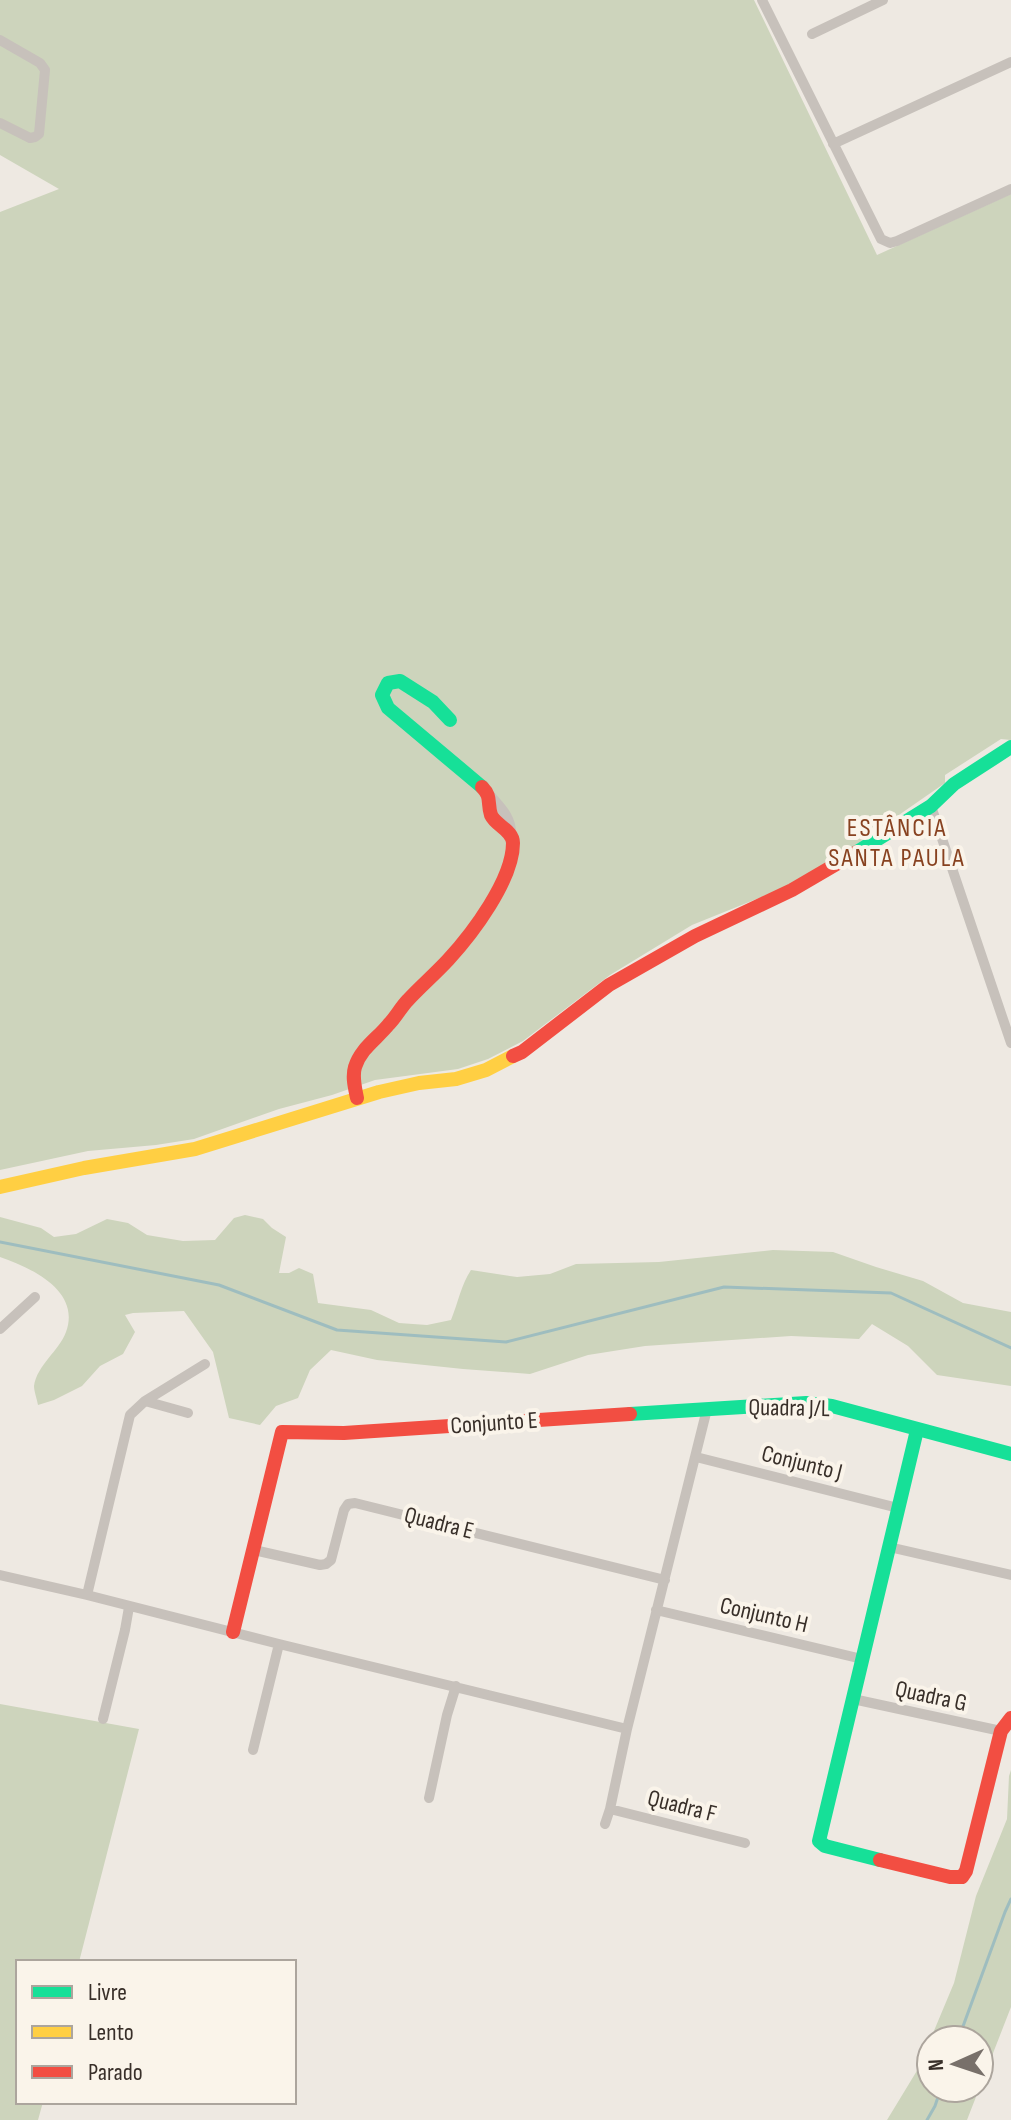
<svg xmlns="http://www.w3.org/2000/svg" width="1011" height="2120" font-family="'Sofia Sans Condensed',sans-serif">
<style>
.green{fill:#cdd4bc;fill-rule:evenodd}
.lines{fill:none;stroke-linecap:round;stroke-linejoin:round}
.stream{stroke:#9ebdbf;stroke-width:3}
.street{stroke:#c7c1bb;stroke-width:10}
.fast{stroke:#16e098;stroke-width:14}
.slow{stroke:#ffcf43;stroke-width:14}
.jam{stroke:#f24e42;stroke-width:14}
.labels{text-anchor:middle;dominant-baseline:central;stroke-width:8;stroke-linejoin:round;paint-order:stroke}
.street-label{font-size:24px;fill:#382f29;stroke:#faf4ea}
.neighbourhood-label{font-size:26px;letter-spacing:2px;fill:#884220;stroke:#faf4ea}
</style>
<rect width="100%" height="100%" fill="#eee9e2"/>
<path class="green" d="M0,0H754L877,255L1011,194V740L1001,739L945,775V783L831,862L796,883L692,925L610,975L523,1041L488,1059L458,1069L375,1080L332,1095L279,1109L194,1139L156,1145L88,1151L0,1170V212L59,189L0,155Z
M245,1215L263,1219L272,1228L286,1237L279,1273H289L299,1268L313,1274L318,1303L371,1310L399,1323L427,1325L451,1320C458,1303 461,1285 471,1270L517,1277L550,1274L576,1264L659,1262L773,1250L833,1252L876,1267L923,1281L963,1303L1011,1312V1386L937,1375L908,1346L872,1324L859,1339L791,1336L645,1346L588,1355L530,1374L463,1369L377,1360L331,1350L310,1370L298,1398L276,1406L260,1425L229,1418L213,1352L184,1311L133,1313L125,1315L135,1332L123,1354L100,1366L82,1386L54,1400L38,1405C37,1399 34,1391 34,1386C37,1365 59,1351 66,1332C81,1291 32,1268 0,1257V1217L41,1228L54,1237L76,1234L107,1219L128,1223L147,1235L183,1241L215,1240L234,1218Z
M0,1704L139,1729L79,1962H18V2102H43L38,2120H0Z
M1011,1770V2007L967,2120H887L918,2069L954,1983L976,1896L1007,1819L1009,1776ZM979,2040V2088H931V2040Z"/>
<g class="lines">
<path class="stream" d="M0,1242L219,1285L337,1330L506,1342L724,1287L891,1293L1011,1348
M958,2040L1005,1912L1011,1899
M927,2120L935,2106L941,2088"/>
<path class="street" d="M762,0L881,239L890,243L897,241L1011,189
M812,34L883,0
M0,40L40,63L45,70L39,134L35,137L30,138L0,123
M833,144L1011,62
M489,794C500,807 512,817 511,835
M931,806L1011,1043
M0,1329L35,1297
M145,1401L188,1413
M696,1457L898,1508
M889,1547L1011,1575
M254,1550L320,1565L326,1564L331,1560L344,1510L348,1504L355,1503L665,1580
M0,1575L87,1595L279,1644L627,1729
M87,1595L130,1415L145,1401L205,1364
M656,1610L862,1659
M853,1699L1001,1731
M103,1719L125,1630L129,1607
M253,1750L279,1644
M429,1798L447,1715L456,1686
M610,1809L745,1843
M605,1824L610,1809L627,1729L707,1409"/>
<path class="fast" d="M450,720L433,702L400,681L388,683L382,695L388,708L482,787
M857,852L931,806L954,784L1011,747
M630,1414L806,1403L832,1406L1011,1454
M880,1860L825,1846L819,1841L917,1430"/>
<path class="slow" d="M0,1187L84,1168L195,1149L379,1092L419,1083L456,1079L486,1070L513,1056"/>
<path class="jam" d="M513,1056L522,1052L609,985L695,936L792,890L857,852
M357,1098C355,1088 352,1077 355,1067C361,1048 377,1039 389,1024C396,1017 401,1007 408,1000C421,986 435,974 448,960C472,934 513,880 513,843C513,830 496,826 491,815C487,803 492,797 482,787
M233,1632L282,1432L344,1433L630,1414
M880,1860L950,1877H962L966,1871L1001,1731L1011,1718"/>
</g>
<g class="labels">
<g class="street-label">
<text transform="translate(789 1408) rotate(1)">Quadra J/L</text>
<text transform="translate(494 1423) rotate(-4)">Conjunto E</text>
<text transform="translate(802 1463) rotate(14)">Conjunto J</text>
<text transform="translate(439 1523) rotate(14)">Quadra E</text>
<text transform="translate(764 1615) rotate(13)">Conjunto H</text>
<text transform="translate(931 1696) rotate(12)">Quadra G</text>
<text transform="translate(682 1806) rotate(14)">Quadra F</text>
</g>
<g class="neighbourhood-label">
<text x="897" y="828">ESTÂNCIA<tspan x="897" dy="30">SANTA PAULA</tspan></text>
</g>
</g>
<rect x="16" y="1960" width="280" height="144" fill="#faf4ea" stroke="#aca59d" stroke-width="2"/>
<rect x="32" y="1986" width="40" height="12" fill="#16e098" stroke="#aca59d" stroke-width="2"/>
<text x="88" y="2000" font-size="24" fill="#382f29">Livre</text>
<rect x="32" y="2026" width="40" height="12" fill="#ffcf43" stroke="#aca59d" stroke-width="2"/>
<text x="88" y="2040" font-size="24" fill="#382f29">Lento</text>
<rect x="32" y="2066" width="40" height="12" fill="#f24e42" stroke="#aca59d" stroke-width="2"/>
<text x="88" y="2080" font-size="24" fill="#382f29">Parado</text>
<g transform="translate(955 2064) rotate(267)"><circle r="38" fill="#faf4ea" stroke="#aca59d" stroke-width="2"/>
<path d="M0-6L14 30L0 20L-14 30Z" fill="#78706a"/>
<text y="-12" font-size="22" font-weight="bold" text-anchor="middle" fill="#382f29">N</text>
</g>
</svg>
